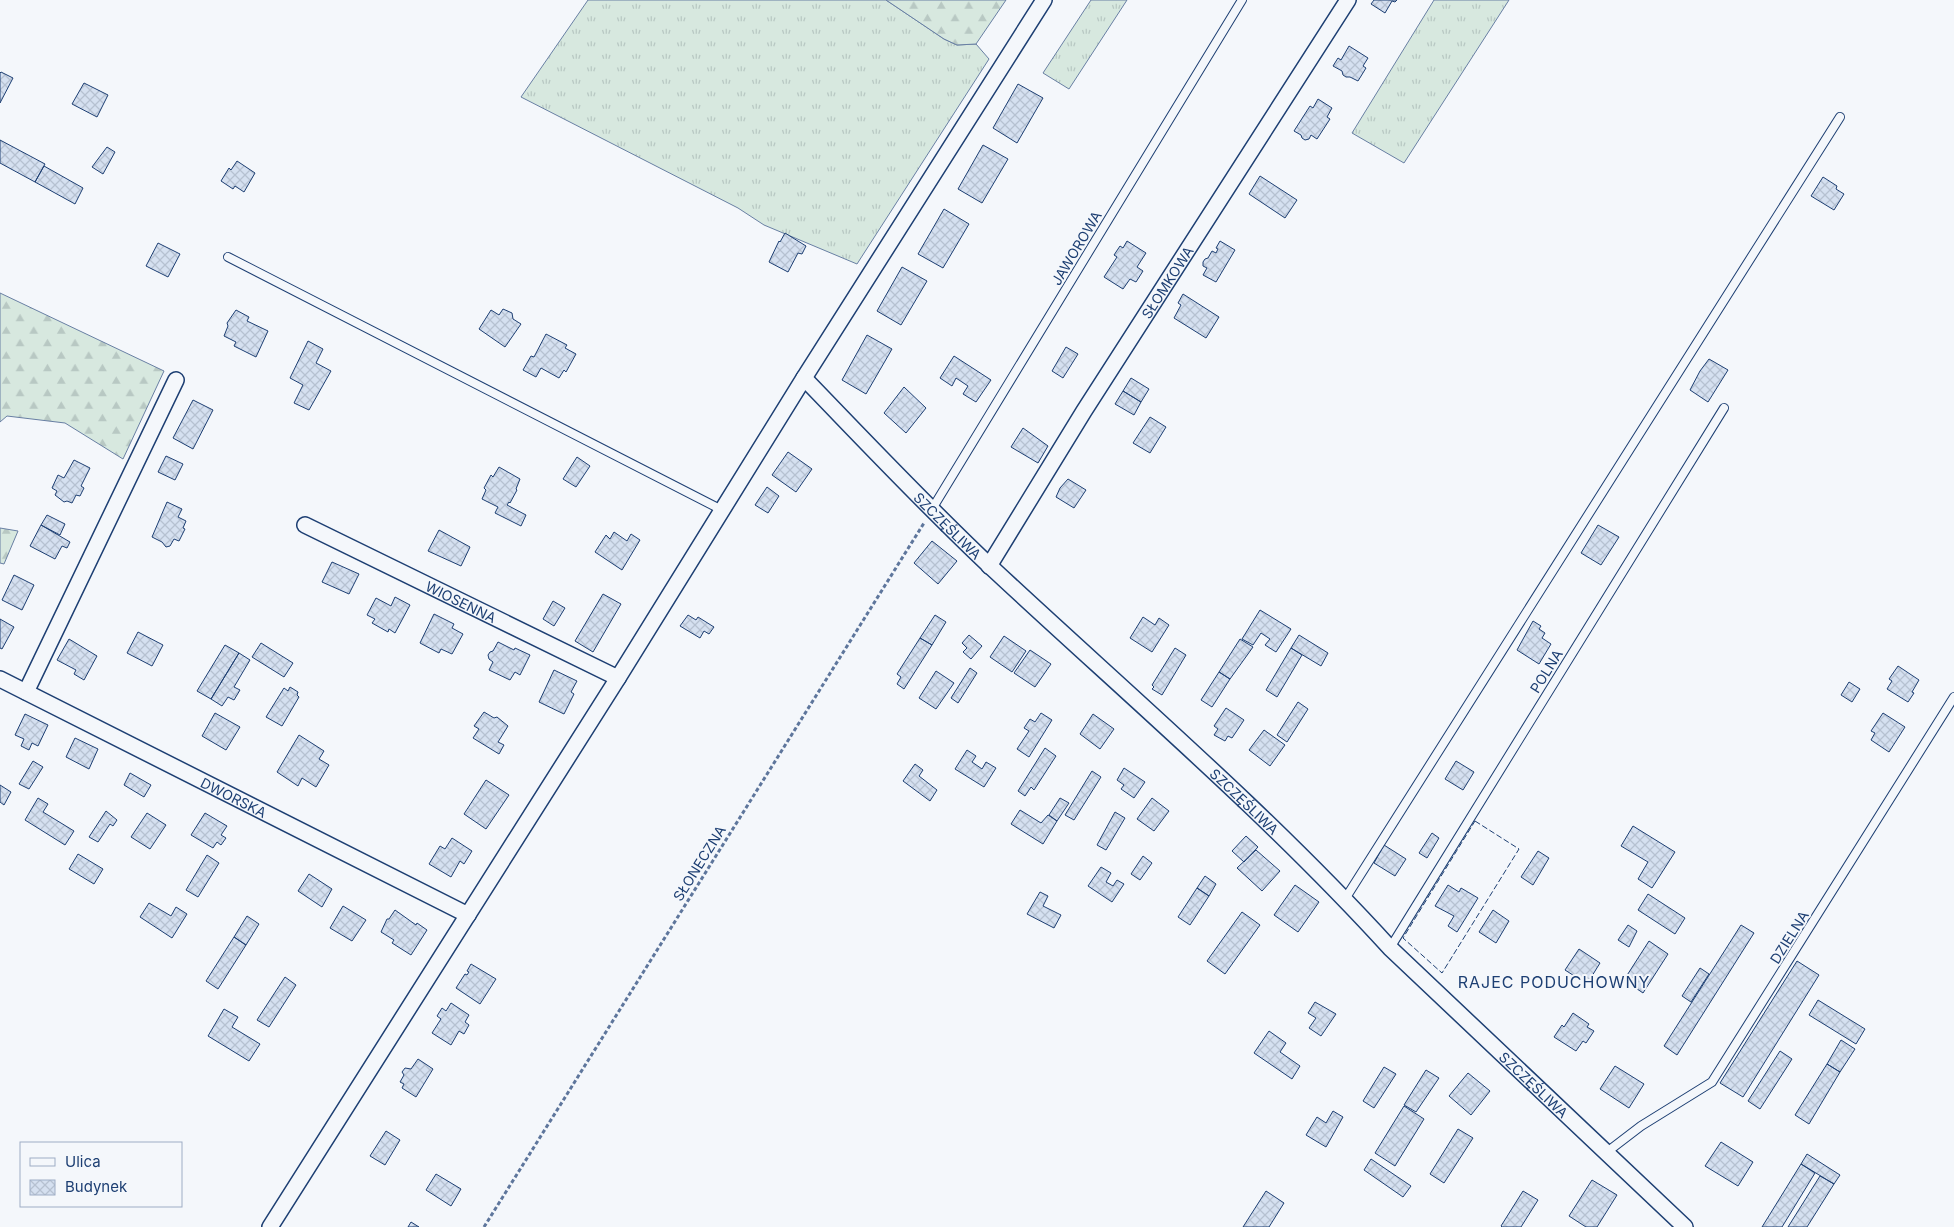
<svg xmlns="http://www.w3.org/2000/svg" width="1954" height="1227" font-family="Inter,sans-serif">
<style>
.grass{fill:url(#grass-tufts);stroke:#687fa3}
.forest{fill:url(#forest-firs);stroke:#687fa3}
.building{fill:url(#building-cross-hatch);stroke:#1d3f73}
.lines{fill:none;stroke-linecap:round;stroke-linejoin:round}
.lane-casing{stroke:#1d3f73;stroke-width:10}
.street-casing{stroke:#1d3f73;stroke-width:18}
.path{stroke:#5e769c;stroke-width:3;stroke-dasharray:4 2.5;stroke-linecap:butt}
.lane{stroke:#f4f7fb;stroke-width:8}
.street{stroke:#f4f7fb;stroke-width:15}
.fence{stroke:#1d3f73;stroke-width:1;stroke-dasharray:6 2.5;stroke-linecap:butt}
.labels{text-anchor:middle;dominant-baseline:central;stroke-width:4;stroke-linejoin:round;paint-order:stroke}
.street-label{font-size:14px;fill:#1d3f73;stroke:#f4f7fb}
.quarter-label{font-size:16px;letter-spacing:1px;fill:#1d3f73;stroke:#f4f7fb}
</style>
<defs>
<pattern id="grass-tufts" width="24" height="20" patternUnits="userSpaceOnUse" patternTransform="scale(1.25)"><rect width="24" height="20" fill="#d7e8df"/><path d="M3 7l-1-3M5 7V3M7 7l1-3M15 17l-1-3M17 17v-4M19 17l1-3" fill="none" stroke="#b8c8c3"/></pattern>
<pattern id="forest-firs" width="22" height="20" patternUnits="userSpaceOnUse" patternTransform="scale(1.25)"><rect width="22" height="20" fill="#d7e8df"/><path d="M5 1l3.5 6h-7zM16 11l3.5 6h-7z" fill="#b8c8c3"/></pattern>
<pattern id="building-cross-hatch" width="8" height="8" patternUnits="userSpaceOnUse" patternTransform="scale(1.25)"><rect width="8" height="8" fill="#d5e0f0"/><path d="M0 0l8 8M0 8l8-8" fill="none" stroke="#b6c1d1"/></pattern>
</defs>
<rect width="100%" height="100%" fill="#f4f7fb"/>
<path class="grass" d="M588,0H886L944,39L957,45L976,44L989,59L857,264L764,225L738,208L521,97Z
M1091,0H1127L1069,89L1043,73Z
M1434,0H1509L1404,163L1352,133Z"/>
<path class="forest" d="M886,0H1006L976,44L957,45L944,39Z
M0,293L164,371L123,459L65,423L7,416L0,422Z
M0,528L18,531L4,564L0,563Z"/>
<path class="building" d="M1374,0H1397L1395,2L1392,1L1385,13L1371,4Z
M1349,46L1368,58L1363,66L1366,68L1358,81L1350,77H1346L1343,75L1342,71L1333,66L1338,58L1341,60Z
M1,72L13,78L0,103V73Z
M84,83L108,95L97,117L72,104Z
M1018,84L1043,98L1017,143L993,128Z
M1318,99L1332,108L1327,117L1330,119L1317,139L1311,135L1309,139L1305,140L1302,138L1301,135L1294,131L1310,106L1313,108Z
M0,140L45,164L35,182L0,163Z
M983,145L1008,159L982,203L958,189Z
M107,147L115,152L103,174L92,167Z
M237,161L255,173L244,192L235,186L233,189L221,181L229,168L231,170Z
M44,166L83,188L75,204L35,182Z
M1260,176L1297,200L1285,218L1249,194Z
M1823,177L1837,186L1836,189L1844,194L1834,210L1811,196Z
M944,209L969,224L943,268L918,254Z
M785,233L806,246L802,254L798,253L788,272L769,262L779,241L780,242Z
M1127,241L1146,253L1137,267L1143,271L1136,282L1130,279L1123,289L1104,277L1117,257L1114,255L1120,246L1123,248Z
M1220,241L1235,250L1216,282L1203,275L1207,268L1203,266V262L1205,259L1208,258L1212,251L1216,253L1218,249L1216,248Z
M158,243L180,254L168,277L146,266Z
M902,267L927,281L901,325L877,311Z
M1183,294L1219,317L1206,338L1174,318L1181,305L1178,303Z
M503,309L512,313L513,319L521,324L505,347L479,329L491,310L499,315Z
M236,310L249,317L247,321L268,331L256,357L234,346L236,342L224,336L228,326L227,323Z
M546,334L567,345L565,348L576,354L566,372L564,370L559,378L541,368L536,377L523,370L531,356L534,357Z
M867,335L892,349L866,394L842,380Z
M308,341L323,349L316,363L331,371L309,410L294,403L303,385L290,378Z
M1066,347L1078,354L1063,378L1052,371Z
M954,356L991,380L976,402L963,394L968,386L956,378L952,386L940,378Z
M1709,359L1728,370L1708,402L1690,390L1700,371Z
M1131,378L1149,389L1141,402L1123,391Z
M904,387L926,408L906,433L884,413Z
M1123,391L1141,402L1134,415L1115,404Z
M193,400L213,410L193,449L173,438Z
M1150,417L1166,427L1150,453L1133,443Z
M1023,428L1048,446L1038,463L1011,447Z
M788,452L812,469L796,492L772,475Z
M166,456L183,464L175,480L158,472Z
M577,457L590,466L576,487L563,479Z
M74,460L90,468L81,486L84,488L80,496L76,495L72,503L67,501L64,502L55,495L57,491L52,488L58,475L64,478Z
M499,467L520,479L516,489L517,490L510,503L509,502L507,505L526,515L521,526L495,513L498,507L482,499L486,490L484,488L491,475L493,477Z
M1068,479L1086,490L1074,508L1056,497L1060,488Z
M767,487L779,496L768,513L755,505Z
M167,502L182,509L178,517L186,521L183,528L185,529L179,541L174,539L170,546L166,547L162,542L152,537Z
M47,515L65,524L60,535L41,525Z
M41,525L70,542L67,548L62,546L55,559L30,546Z
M1598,525L1619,537L1601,565L1581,553Z
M439,530L470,547L461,566L428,551Z
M614,532L627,541L631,534L640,540L622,570L595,552L606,535L610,539Z
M932,541L957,561L938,584L914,563Z
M332,562L359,574L349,594L322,582Z
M14,575L34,585L22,610L2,600Z
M603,594L621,604L593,652L575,641Z
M395,597L410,605L395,633L389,629L388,632L372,623L375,619L367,615L376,598L391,606Z
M553,601L565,608L554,626L543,619Z
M1260,610L1291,629L1276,652L1265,645L1270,639L1261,633L1253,645L1242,639Z
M434,614L454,624L452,628L463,634L452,654L441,649L439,653L420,643Z
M688,615L696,620L698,617L714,627L709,634L704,631L700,638L680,626Z
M935,615L946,622L932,645L920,638Z
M1143,617L1155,625L1159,618L1169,625L1152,652L1130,638Z
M0,619L14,627L2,649L0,648Z
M1533,621L1541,626L1539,629L1545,633L1542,638L1551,644L1539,664L1517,650Z
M138,632L163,645L152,666L127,653Z
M969,635L982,646L971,659L963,652L967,648L962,643Z
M1299,635L1328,653L1321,666L1291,648Z
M1004,636L1026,651L1012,672L990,657Z
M920,638L932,645L904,689L897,684L901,677L897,674Z
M69,639L97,656L84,680L74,674L76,670L57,660Z
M1240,639L1253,647L1230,679L1219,672Z
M498,642L514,650L515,648L530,655L520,675L515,672L510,680L489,670L493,662L489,659L488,655L490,652L493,651Z
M261,643L293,663L284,677L252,657Z
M225,645L239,653L211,699L197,691Z
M1175,648L1186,655L1162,695L1152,689L1154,687L1152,685Z
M1291,648L1302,655L1277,697L1266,690Z
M1030,650L1051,664L1035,687L1014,673Z
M239,653L250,660L234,687L240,690L234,700L228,697L222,706L211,699Z
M1898,666L1919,680L1912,692L1914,693L1908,702L1887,689L1892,681L1889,679Z
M970,668L977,673L958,703L951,698Z
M554,670L577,681L571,692L574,694L564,714L539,702Z
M936,671L954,683L936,709L919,698Z
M1219,672L1230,679L1212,707L1201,700Z
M1849,682L1860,689L1852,702L1841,695Z
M290,687L298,692L297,695L299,697L282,726L266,717L284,688L288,691Z
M1298,702L1308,709L1287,742L1277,735Z
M1226,708L1244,720L1232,738L1228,736L1225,741L1214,735L1218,729L1214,726Z
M484,712L494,718L497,717L508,726L498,742L504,745L499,754L473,738L479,729L474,726Z
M215,713L240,727L226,750L202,736Z
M1041,713L1052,720L1029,757L1017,749L1029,731L1024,728L1030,719L1035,722Z
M1883,713L1905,727L1889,752L1871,740L1875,733L1871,731Z
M25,714L48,725L38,746L32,743L29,750L21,746L24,739L15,735Z
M1093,714L1114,729L1100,749L1080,734Z
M1264,730L1285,745L1270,766L1249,750Z
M299,735L324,751L319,759L329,765L316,787L302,778L298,786L277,772Z
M75,738L98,749L89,769L66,757Z
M1045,748L1056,756L1034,790L1031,787L1025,796L1018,791Z
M967,750L976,756L972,762L982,769L986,762L996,768L984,787L955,769Z
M33,761L43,767L29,789L19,784Z
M1456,761L1474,772L1463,790L1445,779Z
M915,764L923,770L919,776L937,790L930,801L903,781Z
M1124,768L1145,782L1134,798L1121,789L1124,785L1117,780Z
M1092,771L1101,777L1074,820L1065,815Z
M130,773L151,785L144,797L124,785Z
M486,780L509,795L486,829L464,814Z
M0,785L11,792L4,805L0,802Z
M38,798L48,804L43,812L74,831L65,845L25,820Z
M1060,798L1069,803L1057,821L1049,815Z
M1152,798L1169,811L1154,831L1137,819Z
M1020,810L1041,823L1048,815L1057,821L1043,844L1011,824Z
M106,811L117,820L113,826L110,824L98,842L89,837Z
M1115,812L1125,818L1106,850L1097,845Z
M147,813L166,825L150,849L131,837Z
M205,813L227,826L221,835L226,838L221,845L217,842L213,848L191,835Z
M1633,826L1675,852L1652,888L1638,879L1648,862L1621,846Z
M1432,833L1439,838L1427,858L1419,853Z
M1246,836L1258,847L1244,862L1232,851Z
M452,838L472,851L464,864L460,861L451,877L429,864L440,846L445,849Z
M1384,845L1406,859L1395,876L1374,863Z
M1256,850L1280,871L1262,891L1237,868Z
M1538,851L1549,858L1533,885L1521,877Z
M78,854L103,869L94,884L69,869Z
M207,855L219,863L198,897L186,890Z
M1143,856L1152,863L1140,880L1131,874Z
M1101,867L1111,873L1106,882L1113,886L1117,880L1124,884L1112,902L1088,886Z
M309,874L332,889L322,907L298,891Z
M1205,876L1216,884L1209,896L1197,888Z
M1295,885L1319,902L1298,932L1274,915Z
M1448,885L1459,892L1461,888L1478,898L1457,932L1448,926L1454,916L1435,906Z
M1197,888L1209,896L1190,925L1178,917Z
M1040,892L1048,896L1043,906L1061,915L1054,928L1027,914Z
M1648,894L1685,918L1675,934L1638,910Z
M149,903L171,916L176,907L187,914L172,938L140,917Z
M343,906L366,920L352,941L330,928Z
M395,910L416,925L417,923L427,930L411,955L392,943L394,940L381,932L387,919H389Z
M1493,910L1509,921L1496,943L1479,932Z
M1242,912L1260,925L1225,974L1207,961Z
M247,916L259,924L246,945L234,937Z
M1628,925L1637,931L1629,947L1618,940Z
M1741,925L1754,933L1677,1055L1664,1046Z
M234,937L246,945L218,989L206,981Z
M1649,941L1668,954L1643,993L1624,980Z
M1579,949L1600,963L1587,984L1565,970Z
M1797,961L1819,975L1743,1097L1720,1083Z
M471,964L496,979L480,1004L456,988L465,974L467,975L469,972L467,971Z
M1700,968L1709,974L1691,1002L1682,996Z
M285,977L296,985L269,1027L257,1020Z
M1818,1000L1865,1029L1856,1044L1809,1015Z
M1315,1002L1336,1014L1321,1036L1309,1028L1316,1018L1308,1013Z
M451,1003L469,1015L465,1022L469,1025L464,1034L459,1031L451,1045L432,1033L441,1019L437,1016L442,1008L446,1011Z
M224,1009L238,1017L232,1027L260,1044L249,1061L208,1036Z
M1573,1013L1589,1024L1587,1027L1594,1031L1586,1043L1583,1041L1576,1051L1554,1037L1562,1025L1564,1027Z
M1269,1031L1286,1043L1280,1052L1300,1066L1292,1079L1254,1053Z
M1841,1040L1855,1049L1840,1072L1827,1064Z
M1780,1051L1792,1059L1760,1109L1748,1101Z
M418,1059L433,1069L416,1097L402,1088L404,1084L400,1082L404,1075L402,1072L405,1068L411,1069Z
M1827,1064L1840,1072L1809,1124L1795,1115Z
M1615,1066L1644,1084L1629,1108L1600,1089Z
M1384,1067L1396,1074L1374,1108L1363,1101Z
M1426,1070L1439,1078L1416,1112L1404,1105Z
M1468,1073L1490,1091L1471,1115L1449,1096Z
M1404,1106L1424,1119L1395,1166L1375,1153Z
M1333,1111L1343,1117L1326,1147L1306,1135L1317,1117L1326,1123Z
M1458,1129L1473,1138L1444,1183L1430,1174Z
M386,1131L400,1140L385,1165L370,1156Z
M1721,1142L1753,1162L1738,1186L1705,1166Z
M1807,1154L1840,1175L1834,1184L1801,1164Z
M1371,1159L1411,1186L1403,1197L1364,1170Z
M1801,1164L1815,1173L1782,1227H1762Z
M436,1174L461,1189L451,1206L426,1190Z
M1820,1176L1834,1184L1807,1227H1788Z
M1592,1180L1617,1195L1597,1227H1586L1569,1216Z
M1266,1191L1284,1203L1269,1227H1243Z
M1523,1191L1538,1200L1521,1227H1502L1501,1226Z
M411,1222L419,1227H408Z"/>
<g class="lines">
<g class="lane-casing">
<path id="lane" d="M228,257L722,510
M932,509L1242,0
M1345,899L1840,117
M1390,948L1724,408
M1607,1152L1641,1126L1712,1082L1954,697"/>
</g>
<g class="street-casing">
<g id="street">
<path id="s1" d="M804,378C866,442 927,507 992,568C1126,693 1266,812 1390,948L1685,1227"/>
<path id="s2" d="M305,525L618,678"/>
<path id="s3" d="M989,566L1084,411L1348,0"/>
<path id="s4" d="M0,679L468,915"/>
<path d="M26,692L176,380"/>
<path d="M270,1227L618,678L804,378L1044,0"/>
</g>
</g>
<path class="path" d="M484,1227L924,523"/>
<use href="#lane" class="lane"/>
<use href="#street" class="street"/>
<path class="fence" d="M1475,821L1519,849L1442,973L1403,938Z"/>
</g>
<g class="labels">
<g class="street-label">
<text transform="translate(1076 248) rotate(-59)">JAWOROWA</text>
<text stroke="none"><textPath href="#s3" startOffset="335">SŁOMKOWA</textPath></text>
<text stroke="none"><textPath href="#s1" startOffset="206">SZCZĘŚLIWA</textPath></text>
<text stroke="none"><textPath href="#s2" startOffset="174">WIOSENNA</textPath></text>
<text transform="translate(1546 671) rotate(-58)">POLNA</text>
<text stroke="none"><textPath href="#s4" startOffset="262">DWORSKA</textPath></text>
<text stroke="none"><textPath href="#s1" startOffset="611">SZCZĘŚLIWA</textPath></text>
<text transform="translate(699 863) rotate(-58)">SŁONECZNA</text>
<text transform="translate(1789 937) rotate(-58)">DZIELNA</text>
<text stroke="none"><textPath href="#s1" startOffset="1016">SZCZĘŚLIWA</textPath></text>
</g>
<g class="quarter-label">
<text x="1554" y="982">RAJEC PODUCHOWNY</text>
</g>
</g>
<rect x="20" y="1142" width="162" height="65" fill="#f4f7fb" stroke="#9eadc5"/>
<rect x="30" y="1158" width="25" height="8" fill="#f4f7fb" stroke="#9eadc5"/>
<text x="65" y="1167" font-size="15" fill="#1d3f73">Ulica</text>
<rect x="30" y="1180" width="25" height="15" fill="url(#building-cross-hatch)" stroke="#9eadc5"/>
<text x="65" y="1192" font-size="15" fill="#1d3f73">Budynek</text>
</svg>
